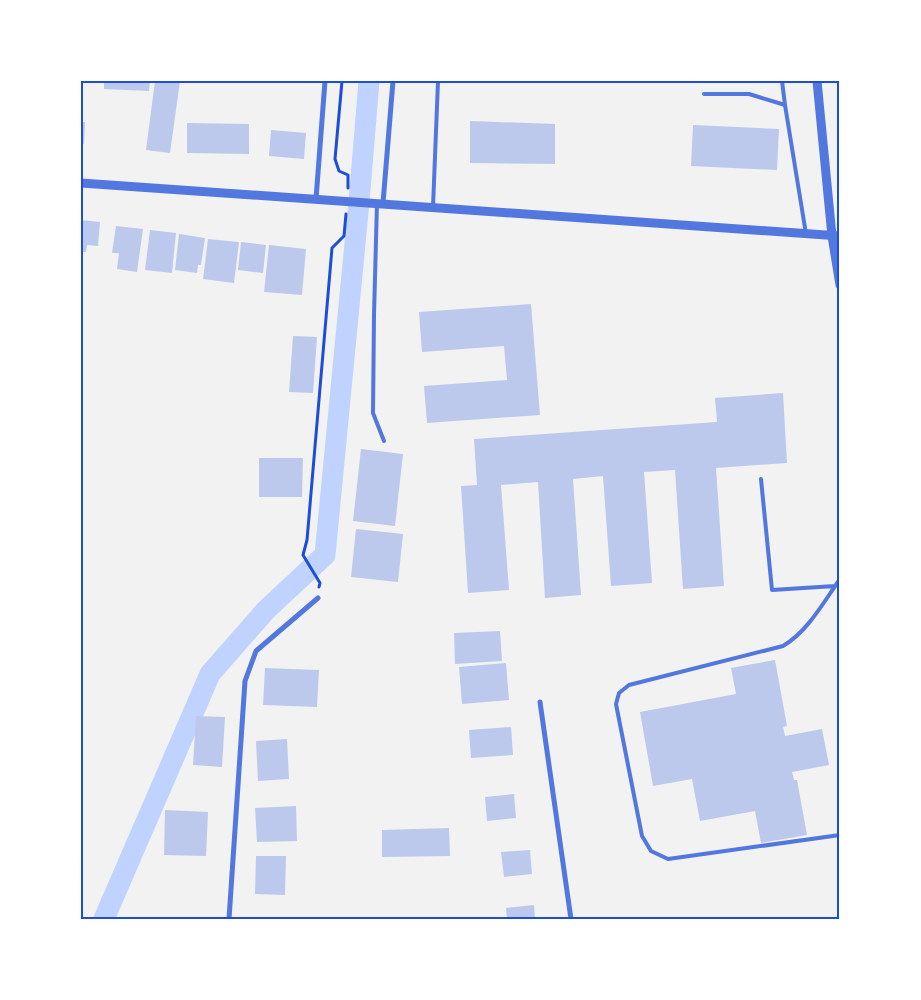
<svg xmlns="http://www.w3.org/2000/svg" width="921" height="1000" font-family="'Source Sans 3',sans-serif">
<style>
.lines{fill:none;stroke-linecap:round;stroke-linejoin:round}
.canal{stroke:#bfd3fe;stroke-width:21}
.building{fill:#bdc9ec}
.path{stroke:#1d4ed8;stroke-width:3}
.service{stroke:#5277de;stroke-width:4}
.minor{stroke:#5277de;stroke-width:5}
.tertiary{stroke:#5277de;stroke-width:9}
.neatline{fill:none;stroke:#1d4ed8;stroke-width:2}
</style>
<rect width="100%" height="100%" fill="#f2f2f2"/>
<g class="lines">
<path class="canal" d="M104,919L210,674L266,610L325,555L359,202L369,81"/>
</g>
<path class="building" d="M104,81H150L149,91L104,89Z
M155,81H180L170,153L146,150Z
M470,121L555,124V164L470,163Z
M81,122H85L84,144H81Z
M187,123L249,124V154L187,153Z
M693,125L779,129L777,170L691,166Z
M271,130L306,133L304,159L269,156Z
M81,220L100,222L98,246L87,245L86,252H81Z
M116,226L143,229L137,272L117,269L119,253H112Z
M150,230L176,233L172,273L145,270Z
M179,234L205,238L201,265H198L197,273L175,270Z
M208,239L239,242L234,283L203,279Z
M241,242L266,245L263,273L238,270Z
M269,245L306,249L302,295L264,292Z
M531,304L540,415L427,423L424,386L507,380L504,346L422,352L419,312Z
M293,336L317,337L313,393L289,392Z
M783,393L787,463L716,468L724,586L683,589L675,470L644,472L652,583L611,586L603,476L573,479L581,595L545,598L538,482L501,485L509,590L468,593L461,486L477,485L474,439L717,422L715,398Z
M361,449L403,454L395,526L353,521Z
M259,458H303L302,497H259Z
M356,529L403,534L398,582L351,577Z
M500,631L502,661L455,664L454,633Z
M775,660L787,726L783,727L785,736L822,729L829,765L792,772L794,780H797L807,835L761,843L755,811L700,821L692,779L653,786L640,712L736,694L731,668Z
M506,663L509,700L462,704L459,667Z
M265,668L319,670L317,707L263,705Z
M196,716L225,717L222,767L193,765Z
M511,727L513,755L471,758L469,730Z
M287,739L289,779L258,781L256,741Z
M514,794L516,818L487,821L485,797Z
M296,806L297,841L257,842L255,808Z
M165,810L208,812L206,856L164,855Z
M449,828L450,856L382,857V830Z
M530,850L532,874L504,877L501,852Z
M256,856H286L285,895L255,894Z
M534,905L535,919H507L506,908Z"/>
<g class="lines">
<path class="path" d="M342,81L335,159L339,171L348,175V188
M319,587L320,583L303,555L307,540L332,248L344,236L346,214"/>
<path class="service" d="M782,81L785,105
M704,94H749L785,105L806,234
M377,203L374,315L373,413L384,441
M433,207L438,81
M761,479L772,590L835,586
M840,579C823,603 808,631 783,646L629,685L619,693L616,704L642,836L651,851L668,859L840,835"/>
<path class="minor" d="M316,199L325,81
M383,203L393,81
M540,702L571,919
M229,919L245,681L256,651L318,598"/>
<path class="tertiary" d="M817,81L832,236L840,285
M81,183L840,236"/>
</g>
<rect width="921" height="1000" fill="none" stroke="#ffffff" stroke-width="165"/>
<rect x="82" y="82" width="756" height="836" class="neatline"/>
</svg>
